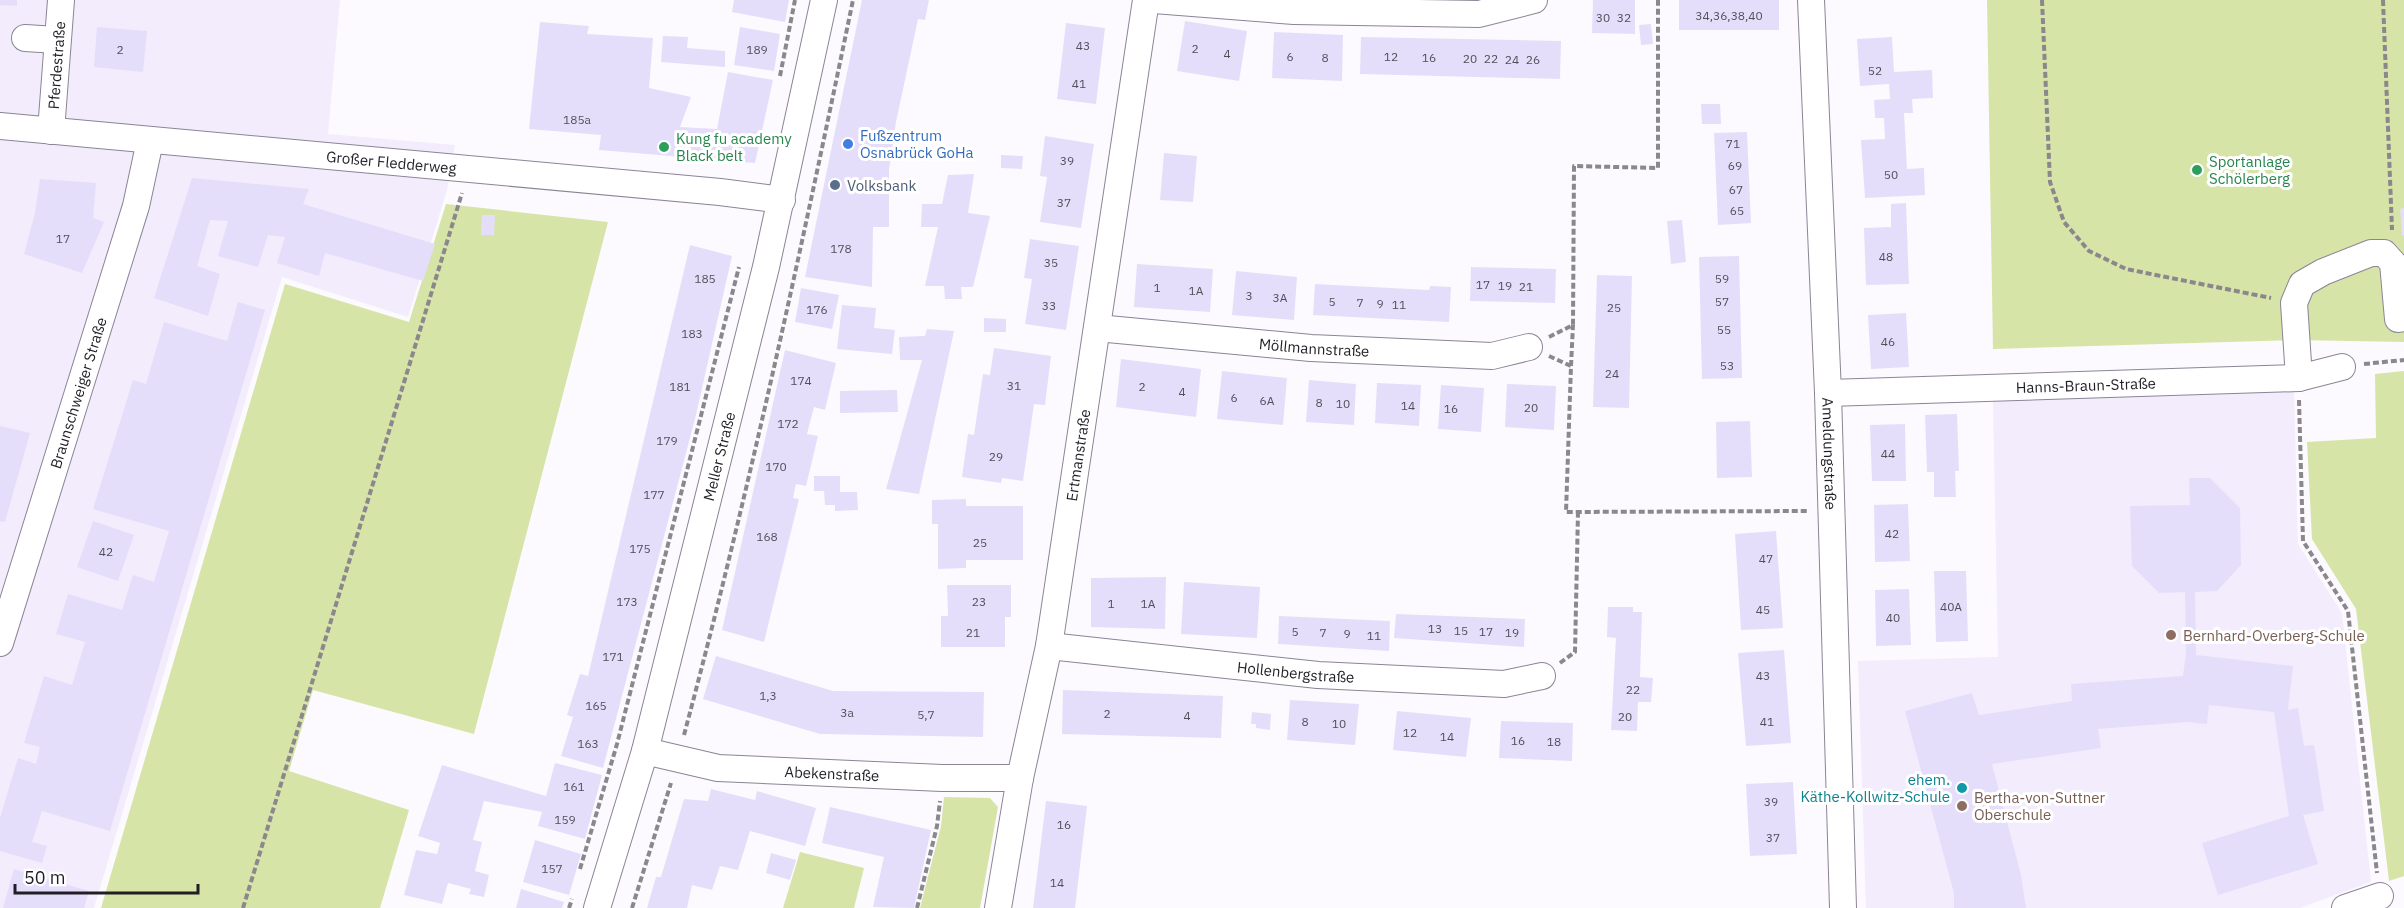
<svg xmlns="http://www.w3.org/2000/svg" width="2404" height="908" font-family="'IBM Plex Sans',sans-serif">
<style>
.built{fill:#f2ecfc}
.green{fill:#d6e4a8}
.building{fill:#e5defa}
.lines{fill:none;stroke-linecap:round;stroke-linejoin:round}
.minor-casing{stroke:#8b8496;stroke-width:28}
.path{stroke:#8a878d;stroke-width:4;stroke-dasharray:6 3;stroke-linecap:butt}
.minor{stroke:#fff;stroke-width:26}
.shop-dot{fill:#3f7fe0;stroke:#fff;stroke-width:2}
.leisure-dot{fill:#2e9e5b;stroke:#fff;stroke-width:2}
.service-dot{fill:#5c6f8a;stroke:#fff;stroke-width:2}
.education-dot{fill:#8d6e63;stroke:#fff;stroke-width:2}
.culture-dot{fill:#0f9aa8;stroke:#fff;stroke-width:2}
.labels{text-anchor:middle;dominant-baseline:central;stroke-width:6;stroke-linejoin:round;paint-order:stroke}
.number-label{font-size:12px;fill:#524e5a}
.street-label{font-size:15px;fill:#211e25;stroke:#fff}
.shop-label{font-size:15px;fill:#366cbe;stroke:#fff;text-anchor:start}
.leisure-label{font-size:15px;fill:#27864d;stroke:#fff;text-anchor:start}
.service-label{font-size:15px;fill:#4e5e75;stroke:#fff;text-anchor:start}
.education-label{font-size:15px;fill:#785e54;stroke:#fff;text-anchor:start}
.culture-label{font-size:15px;fill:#0d838f;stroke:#fff;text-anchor:end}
</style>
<rect width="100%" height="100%" fill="#fcfafe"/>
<path class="built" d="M0,0H340L328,134L455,145L447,190L408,317L282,277L94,908H0Z
M2294,390L2298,544L2342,613L2371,882L2300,908H1866L1858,661L1998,657L1993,401Z"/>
<path class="green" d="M1987,0H2404V342L2295,340L1993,349Z
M446,204L608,222L474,734L313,690L289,771L409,810L380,908H101L285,284L409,322Z
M2404,371V876L2389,881L2356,609L2312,539L2307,442L2376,438L2375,374Z
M944,797L990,798L998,807L980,908H920L941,826Z
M800,852L864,868L854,908H783Z"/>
<path class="building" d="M0,0H17V6L0,5Z
M734,0H789L785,22L732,12Z
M862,0H929L925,20L918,19L896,122L889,170V227H873L872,287L805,277Z
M1593,0H1635V34L1592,33Z
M1679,0H1779V30H1679Z
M1185,21L1247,31L1239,81L1177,71Z
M540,22L589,26L587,34L653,38L649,88L691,97L680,127L717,129L728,72L773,80L755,163L599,150L601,135L529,129Z
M1066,23L1105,28L1096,104L1057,99Z
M1651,24L1653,44L1641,45L1639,25Z
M97,27L147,31L143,72L94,67Z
M740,27L780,34L774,71L734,65Z
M1274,32L1343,35L1342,81L1272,78Z
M663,36L688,37L687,48L725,51V67L661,62Z
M1361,37L1561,41L1560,79L1360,74Z
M1892,37L1894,72L1932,70L1933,98L1912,99L1913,113H1904L1907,169L1924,168L1925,195L1865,198L1861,140L1885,139L1884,118H1875L1874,100L1890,99L1889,84L1860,86L1857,39Z
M1701,104H1720L1721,124H1702Z
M1747,132L1751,223L1718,225L1714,133Z
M1045,136L1094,144L1081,228L1040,222L1047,177L1040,176Z
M1164,153L1197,156L1193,202L1160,200Z
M1001,155L1023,156L1022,169L1001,168Z
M974,174L968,213L990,216L973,287H961L962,299H945L944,286H925L938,227H921L922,204H942L948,175Z
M192,178L309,189L303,204L435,244L423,281L325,253L319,276L277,263L285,237L268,235L258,267L218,256L228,221L210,220L197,266L220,274L208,316L154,298Z
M40,179L96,183L93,218L104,222L82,273L24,254L35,213Z
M1906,203L1909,284L1866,285L1864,228L1891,227V204Z
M2404,208V235L2402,236L2400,209Z
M482,215H495L494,235H481Z
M1682,220L1686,262L1671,264L1667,221Z
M1030,239L1079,246L1066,330L1025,324L1032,279L1024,278Z
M690,245L732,256L695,419L603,768L561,756L573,717L567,715L580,674L588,676Z
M1739,256L1742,378L1702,379L1699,257Z
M1137,264L1213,269L1210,312L1134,307Z
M1471,267L1556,269L1555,303L1470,301Z
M1236,271L1297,277L1294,320L1232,315Z
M1597,275L1632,276L1629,408L1593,407Z
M1315,284L1429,290L1430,286L1451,287L1449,322L1313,315Z
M801,288L839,295L832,329L795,322Z
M238,302L265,310L110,831L42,811L32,842L47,846L42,863L0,851V818L18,758L36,764L40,747L24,743L44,676L72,685L85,642L56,634L68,594L122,610L133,575L154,582L169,531L93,509L133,380L146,384L164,322L227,341Z
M842,305L876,308L874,328L895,330L892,354L837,349Z
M1906,313L1909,367L1871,369L1868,315Z
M984,318L1006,319V332H984Z
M927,329L954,331L919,494L886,489L922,360H900L899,337L925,336Z
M994,348L1051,356L1045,405L1034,404L1023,481L1002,478L1001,483L962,477L968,434L974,435L983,374L990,375Z
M785,350L836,363L825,410L814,407L807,434L818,436L806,486L796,484L793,498L799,499L764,642L722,630Z
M1121,359L1201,369L1196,417L1116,407Z
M1222,371L1287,378L1283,425L1217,419Z
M1309,380L1356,384L1354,425L1306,422Z
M1377,383L1421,385L1419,426L1375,423Z
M1507,384L1556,386L1554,430L1505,427Z
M1441,385L1484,388L1481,432L1438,429Z
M897,390L898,412L840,413V391Z
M1957,414L1959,471H1955L1956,497H1934V472H1927L1925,415Z
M1750,421L1752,477L1717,478L1716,422Z
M1905,424L1906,481H1872L1870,425Z
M0,426L30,433L5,522L0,521Z
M814,476H840V492H857L858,510L835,511V505H825L824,491H814Z
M2189,478H2210L2240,508L2241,565L2217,591L2195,592L2196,655L2293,666L2288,710L2298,708L2304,746L2314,745L2324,811L2303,815L2318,864L2218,895L2202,843L2289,816L2274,712L2209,705L2207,724L2187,722L2098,729L2101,748L1992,764L2021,875L2026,908H1954V893L1905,711L1972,693L1979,715L2072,701L2071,684L2183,676L2186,654L2185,592L2159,593L2132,566L2130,506L2190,505Z
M966,499V506H1023V560H966V568L938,569V524H932V500Z
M1908,504L1910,561L1875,562L1874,505Z
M93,521L134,535L118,581L77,567Z
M1776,531L1783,628L1741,630L1735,534Z
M1934,571H1966L1968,641L1936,642Z
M1166,577L1165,629L1091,627V578Z
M1184,582L1260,587L1257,638L1181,634Z
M947,585H1011V617H1005V647H941V616H948Z
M1909,589L1911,645L1876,646L1875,590Z
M1608,607H1633V612H1642L1640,677L1653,678L1651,702H1638L1637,731L1611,730L1616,638L1607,637Z
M1396,614L1525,619L1524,647L1394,638Z
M1279,616L1390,621L1389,651L1278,644Z
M1784,650L1791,743L1746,746L1738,653Z
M716,656L833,691L984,692L983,737L820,734L703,699Z
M1063,690L1223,696L1221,738L1062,734Z
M1290,700L1359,704L1355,745L1287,740Z
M1397,711L1471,718L1466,757L1393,750Z
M1252,712L1271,714L1270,730L1256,728V724H1251Z
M1501,721L1573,723L1572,761L1499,758Z
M555,763L602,775L585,839L538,826L542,812L484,801L473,840L482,842L475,871L489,875L484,897L469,894L471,889L448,883L442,904L404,895L416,850L437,854L440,843L418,836L442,765L546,796Z
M1793,782L1797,854L1750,856L1746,784Z
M711,789L755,800L757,791L816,808L805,846L750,831L738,870L720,866L712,890L692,885L687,908H647L656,877H661L684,799L708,801Z
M1046,801L1087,806L1075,908H1033Z
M830,807L931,830L914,908L873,907L884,857L822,843Z
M535,840L581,854L569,895L523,882Z
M771,853L796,860L790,880L766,873Z
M14,869L89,891L84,908H3Z
M521,889L564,902L562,908H516Z"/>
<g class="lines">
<g class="minor-casing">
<g id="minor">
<path d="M1154,0L1294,11L1479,14L1534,0"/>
<path id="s1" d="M1811,0L1828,393L1843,908"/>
<path d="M25,38L57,40"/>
<path id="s2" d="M0,126L720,192L782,200"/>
<path id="s3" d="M51,131L61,0"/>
<path id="s4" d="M1097,328L1311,348L1492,356L1529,347"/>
<path d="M2299,378L2294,303L2302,284L2323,272L2371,253H2384L2393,263L2398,319L2404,318"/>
<path id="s5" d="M1828,393L2299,378L2342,367"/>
<path id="s6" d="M0,643L136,206L150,141"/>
<path id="s7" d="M1049,646L1318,675L1504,684L1542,676"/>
<path id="s8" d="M645,751L718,768L942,778H1020"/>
<path id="s9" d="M597,908L645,751L766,267L824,0"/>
<path id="s10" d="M998,908L1020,778L1049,646L1146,0"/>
<path d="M2345,908L2380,896"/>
</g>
</g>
<path class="path" d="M2042,0L2050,182L2064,222L2089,251L2126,269L2271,298
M2383,0L2392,230
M780,76L795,0
M1549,337L1573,325L1574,166L1658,168V0
M1549,356L1571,366L1566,512L1809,511
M2364,364L2404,360
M1571,366L1573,325
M2299,400L2303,541L2348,611L2377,873
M1560,663L1575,652L1578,512
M684,735C749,492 802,246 853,0
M580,869L617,744L739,267
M243,908L462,193
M569,908L572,899
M632,908L671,783
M917,908L937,826L940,801"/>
<use href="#minor" class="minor"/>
</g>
<circle class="shop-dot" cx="848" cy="144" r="6"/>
<g class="leisure-dot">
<circle cx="664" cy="147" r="6"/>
<circle cx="2197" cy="170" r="6"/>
</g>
<circle class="service-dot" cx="835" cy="185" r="6"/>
<g class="education-dot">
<circle cx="2171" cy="635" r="6"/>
<circle cx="1962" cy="806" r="6"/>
</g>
<circle class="culture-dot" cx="1962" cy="788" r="6"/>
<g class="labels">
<g class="number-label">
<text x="1729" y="15">34,36,38,40</text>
<text x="1603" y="17">30</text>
<text x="1624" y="17">32</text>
<text x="1083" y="45">43</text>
<text x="1195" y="48">2</text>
<text x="120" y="49">2</text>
<text x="757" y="49">189</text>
<text x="1227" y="53">4</text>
<text x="1290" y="56">6</text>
<text x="1391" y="56">12</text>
<text x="1325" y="57">8</text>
<text x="1429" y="57">16</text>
<text x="1470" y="58">20</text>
<text x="1491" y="58">22</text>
<text x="1512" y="59">24</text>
<text x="1533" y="59">26</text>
<text x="1875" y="70">52</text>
<text x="1079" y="83">41</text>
<text x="577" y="119">185a</text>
<text x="1733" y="143">71</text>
<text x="1067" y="160">39</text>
<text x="1735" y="165">69</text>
<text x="1891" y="174">50</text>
<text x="1736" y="189">67</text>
<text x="1064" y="202">37</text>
<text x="1737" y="210">65</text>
<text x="63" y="238">17</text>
<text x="841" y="248">178</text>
<text x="1886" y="256">48</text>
<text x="1051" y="262">35</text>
<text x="705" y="278">185</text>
<text x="1722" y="278">59</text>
<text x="1483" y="284">17</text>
<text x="1505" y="285">19</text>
<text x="1526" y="286">21</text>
<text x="1157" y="287">1</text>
<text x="1196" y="290">1A</text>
<text x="1249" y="295">3</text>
<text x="1280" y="297">3A</text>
<text x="1332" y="301">5</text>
<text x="1722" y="301">57</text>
<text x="1360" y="302">7</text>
<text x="1380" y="303">9</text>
<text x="1399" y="304">11</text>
<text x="1049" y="305">33</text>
<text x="1614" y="307">25</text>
<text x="817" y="309">176</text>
<text x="1724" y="329">55</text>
<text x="692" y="333">183</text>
<text x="1888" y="341">46</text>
<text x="1727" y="365">53</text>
<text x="1612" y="373">24</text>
<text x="801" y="380">174</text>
<text x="1014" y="385">31</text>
<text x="680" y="386">181</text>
<text x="1142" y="386">2</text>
<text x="1182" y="391">4</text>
<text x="1234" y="397">6</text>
<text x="1267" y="400">6A</text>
<text x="1319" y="402">8</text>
<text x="1343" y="403">10</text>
<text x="1408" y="405">14</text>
<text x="1531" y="407">20</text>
<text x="1451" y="408">16</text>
<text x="788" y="423">172</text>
<text x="667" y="440">179</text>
<text x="1888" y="453">44</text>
<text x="996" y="456">29</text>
<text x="776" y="466">170</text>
<text x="654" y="494">177</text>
<text x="1892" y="533">42</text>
<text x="767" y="536">168</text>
<text x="980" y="542">25</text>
<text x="640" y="548">175</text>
<text x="106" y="551">42</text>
<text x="1766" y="558">47</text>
<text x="627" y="601">173</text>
<text x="979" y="601">23</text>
<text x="1111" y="603">1</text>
<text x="1148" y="603">1A</text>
<text x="1951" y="606">40A</text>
<text x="1763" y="609">45</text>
<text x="1893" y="617">40</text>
<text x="1435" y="628">13</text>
<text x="1461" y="630">15</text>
<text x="1295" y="631">5</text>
<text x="1486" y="631">17</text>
<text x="973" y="632">21</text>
<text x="1323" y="632">7</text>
<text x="1512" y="632">19</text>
<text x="1347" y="633">9</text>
<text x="1374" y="635">11</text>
<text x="613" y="656">171</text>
<text x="1763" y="675">43</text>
<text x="1633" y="689">22</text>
<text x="768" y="695">1,3</text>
<text x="596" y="705">165</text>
<text x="847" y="712">3a</text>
<text x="1107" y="713">2</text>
<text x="926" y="714">5,7</text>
<text x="1187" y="715">4</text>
<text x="1625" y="716">20</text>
<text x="1305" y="721">8</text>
<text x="1767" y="721">41</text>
<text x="1339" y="723">10</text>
<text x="1410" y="732">12</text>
<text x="1447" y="736">14</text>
<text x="1518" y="740">16</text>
<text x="1554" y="741">18</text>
<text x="588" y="743">163</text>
<text x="574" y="786">161</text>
<text x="1771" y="801">39</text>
<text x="565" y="819">159</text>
<text x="1064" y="824">16</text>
<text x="1773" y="837">37</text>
<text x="552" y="868">157</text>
<text x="1057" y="882">14</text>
</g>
<g class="street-label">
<text stroke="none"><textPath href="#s3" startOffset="66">Pferdestraße</textPath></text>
<text stroke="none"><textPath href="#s2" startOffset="393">Großer Fledderweg</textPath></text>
<text stroke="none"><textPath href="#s4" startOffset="218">Möllmannstraße</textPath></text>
<text stroke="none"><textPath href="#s5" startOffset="258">Hanns-Braun-Straße</textPath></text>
<text stroke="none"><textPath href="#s6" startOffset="262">Braunschweiger Straße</textPath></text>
<text stroke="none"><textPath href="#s1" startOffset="454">Ameldungstraße</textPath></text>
<text stroke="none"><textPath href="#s10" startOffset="460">Ertmanstraße</textPath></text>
<text stroke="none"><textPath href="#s9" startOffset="468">Meller Straße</textPath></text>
<text stroke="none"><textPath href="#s7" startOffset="248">Hollenbergstraße</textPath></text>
<text stroke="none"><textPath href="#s8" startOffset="189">Abekenstraße</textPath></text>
</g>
<g class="shop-label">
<text x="860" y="135">Fußzentrum<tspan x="860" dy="17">Osnabrück GoHa</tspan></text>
</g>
<g class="leisure-label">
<text x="676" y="138">Kung fu academy<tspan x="676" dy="17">Black belt</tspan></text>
<text x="2209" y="161">Sportanlage<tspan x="2209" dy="17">Schölerberg</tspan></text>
</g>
<g class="service-label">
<text x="847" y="185">Volksbank</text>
</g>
<g class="education-label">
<text x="2183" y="635">Bernhard-Overberg-Schule</text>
<text x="1974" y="797">Bertha-von-Suttner<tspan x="1974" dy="17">Oberschule</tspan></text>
</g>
<g class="culture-label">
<text x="1950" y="779">ehem.<tspan x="1950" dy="17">Käthe-Kollwitz-Schule</tspan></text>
</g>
</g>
<path d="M15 884v9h183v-9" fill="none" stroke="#211e25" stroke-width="3"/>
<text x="24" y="884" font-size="18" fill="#211e25" stroke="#ffffff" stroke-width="4.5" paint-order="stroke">50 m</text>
</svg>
